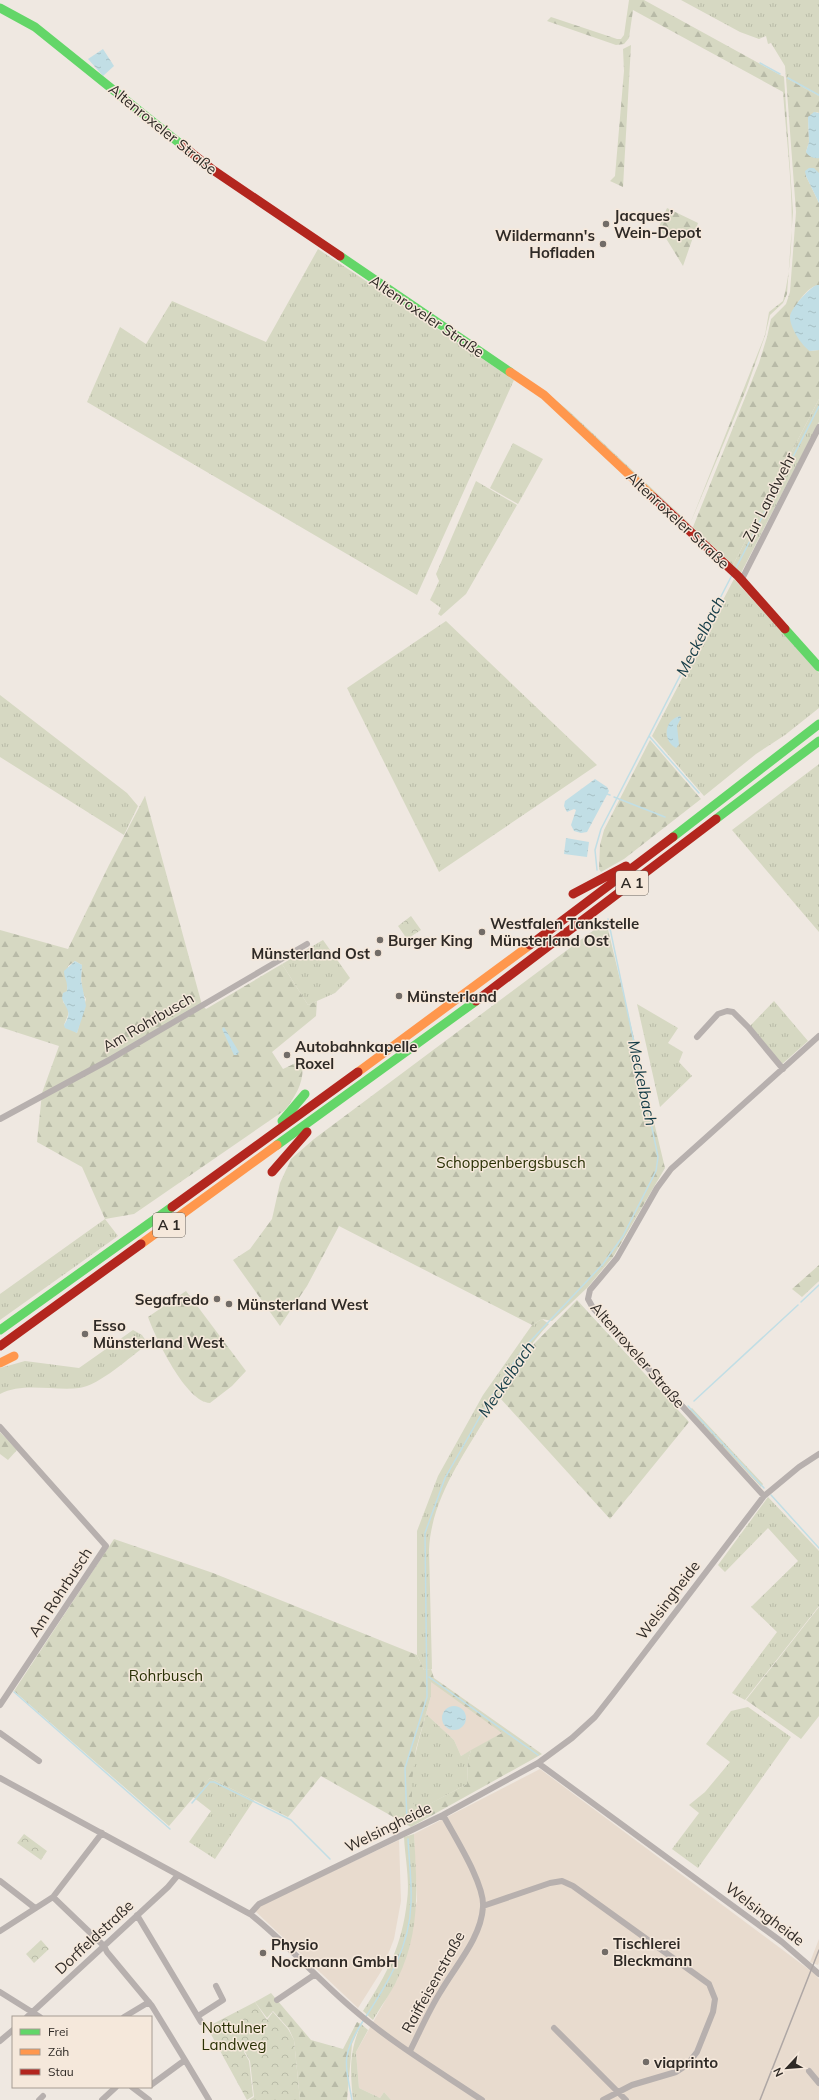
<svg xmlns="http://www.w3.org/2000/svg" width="819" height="2100" font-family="Mulish,sans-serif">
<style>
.built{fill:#e8dbce}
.grass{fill:url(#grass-tufts)}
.forest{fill:url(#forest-firs);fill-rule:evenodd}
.park{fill:url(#park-crowns)}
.water{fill:url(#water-ripples)}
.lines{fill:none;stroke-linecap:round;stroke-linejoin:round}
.stream{stroke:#c1dee5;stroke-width:1.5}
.street{stroke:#b7b0ae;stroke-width:6}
.fast{stroke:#63d668;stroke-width:9}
.slow{stroke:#ff974d;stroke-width:9}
.jam{stroke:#b3261e;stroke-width:9}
.rail{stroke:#aea7a5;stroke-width:1.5}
.poi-dot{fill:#726c67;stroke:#f5e8db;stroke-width:1.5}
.labels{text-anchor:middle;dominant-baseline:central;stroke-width:3;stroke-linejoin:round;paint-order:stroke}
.shield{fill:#f5e8db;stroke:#6a635c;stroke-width:1}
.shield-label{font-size:14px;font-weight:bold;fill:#2f2a26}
.street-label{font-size:15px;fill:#2f2a26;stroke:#f5e8db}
.poi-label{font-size:15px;font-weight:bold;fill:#2f2a26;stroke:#f5e8db;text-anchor:start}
.park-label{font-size:15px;fill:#2a3105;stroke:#f5e8db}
.water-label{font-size:16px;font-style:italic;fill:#153d48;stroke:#f5e8db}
</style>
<defs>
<pattern id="grass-tufts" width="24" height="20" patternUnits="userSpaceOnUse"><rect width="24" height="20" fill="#d6d8c2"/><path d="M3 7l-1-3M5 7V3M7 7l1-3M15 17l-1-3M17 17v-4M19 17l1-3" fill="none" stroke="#b8baa7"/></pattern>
<pattern id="forest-firs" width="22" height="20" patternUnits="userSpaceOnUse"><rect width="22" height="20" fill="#d6d8c2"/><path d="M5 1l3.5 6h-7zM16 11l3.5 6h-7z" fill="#b8baa7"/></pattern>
<pattern id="park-crowns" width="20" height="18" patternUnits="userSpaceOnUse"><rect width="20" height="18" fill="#d6d8c2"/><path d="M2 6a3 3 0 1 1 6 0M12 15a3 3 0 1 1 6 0" fill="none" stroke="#b8baa7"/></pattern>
<pattern id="water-ripples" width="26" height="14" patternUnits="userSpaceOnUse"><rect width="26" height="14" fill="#c1dee5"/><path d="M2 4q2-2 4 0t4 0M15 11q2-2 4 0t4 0" fill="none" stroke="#a6bfc4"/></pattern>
</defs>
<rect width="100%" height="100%" fill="#efe8e1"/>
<path class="built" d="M431,1681L503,1733L461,1756L454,1740L426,1714L431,1696Z
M540,1769L815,1974L819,1979V2100H391L384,2092L380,2098L359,2088L356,2052L397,1980L417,1901L414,1834Z
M399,1840L401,1901L394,1939L382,1970L358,2008L253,1909Z
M819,1939V1962L818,1965L810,1962Z"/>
<path class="grass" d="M681,0H819V96L786,78L785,66L771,43L768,44L766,36L759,39L740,32Z
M318,249L514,380L417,595L87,402L120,327L146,344L172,301L266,342Z
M547,393L569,411L690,524L687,525Z
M819,399V422L741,573L693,531V527L733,565Z
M513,443L543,459L518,504L490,488Z
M476,481L517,505L466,594L441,616L438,614L441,608L430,600L439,581L436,574Z
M734,579L819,673V708L785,735L756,754L704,796L652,736Z
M446,621L597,765L439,872L347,688Z
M0,695L127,793L138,806L124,835L0,757Z
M819,764V932L732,830Z
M323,940L350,978L335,993L308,1005L282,964Z
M774,1001L808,1041L781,1065L750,1026Z
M637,1004L678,1028L668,1043L683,1052L679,1062L692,1076L660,1107Z
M105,1219L118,1236L0,1320V1294Z
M542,1319L549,1324C524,1350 506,1383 488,1414C463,1456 431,1500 429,1550L432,1669L424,1670L417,1655V1531L438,1476L483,1395L532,1325Z
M133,1330L142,1335L148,1344C131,1356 99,1386 79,1388C55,1391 22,1382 0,1394V1368L25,1361L79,1368Z
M692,1408L763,1484L761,1487L689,1411Z
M768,1497L819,1551V1606L745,1700L732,1693L777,1632L751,1607L798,1561L768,1528L725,1572L718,1565Z
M748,1707L791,1737L698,1868L672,1849L699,1813L689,1805L705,1792L730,1762L706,1744L731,1711Z
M426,1714L454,1740L461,1756L471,1750L468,1760L467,1784L417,1811C416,1808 413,1805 412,1803C405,1784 421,1733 426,1714Z
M210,1778L254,1800L215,1859L189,1842L211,1811L193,1797Z
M414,1834C417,1886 421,1932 397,1980C391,1993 381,2006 373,2020L363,2011C387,1974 402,1946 407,1901C410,1881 405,1857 404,1837Z
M361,2024L368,2030L356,2052L359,2088L380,2098L384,2092L391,2100H353C350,2069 349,2053 361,2024Z"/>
<path class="forest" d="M629,0H644L784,77L793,212L787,294L783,303L770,315L765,336L746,390L690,524L765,335L769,312L783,301C800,234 788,161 783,92L633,10L629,38L624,44L616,45L547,21L551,17L617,39H621L624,35Z
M631,45L623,187L610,181L615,176L624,71L623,49Z
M786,78L819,96V113L817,112L808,117L809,142L806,152L819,158V173L806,176L819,203V285C807,286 794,307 790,317L810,351L819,350V399L733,565L693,527L759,363L767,337L771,319L786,304L790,292L796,212Z
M667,208L698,223L683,266L659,227Z
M650,740L701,799L624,859L601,872L599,869L600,845L604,830Z
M145,796L202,1005L206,1009L282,964L308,1005L317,1001L316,1016L272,1052L283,1069L302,1060C305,1081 297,1094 285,1110L134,1214L105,1219L82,1167L37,1142L42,1093L59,1046L0,1027V930L68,949L109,865ZM75,961L82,965C81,977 80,988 86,999L77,1033L64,1025L68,1015V1007L63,1002L67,991L68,966Z
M606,921L665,1168L613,1257L588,1287L552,1321L542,1319L532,1325L339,1226L307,1286L280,1326L233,1260L250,1249L272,1219L280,1183L291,1159L314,1139Z
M819,1265V1281L802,1297L792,1289Z
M186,1291L246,1371L232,1386L210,1403C186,1402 156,1339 148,1317Z
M577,1300L689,1422L610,1519L500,1398L534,1344Z
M0,1432L17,1450L8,1460L0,1454Z
M114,1539L213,1573L417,1655L424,1670L431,1669L434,1678L542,1754L411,1827L321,1776L288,1817L210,1778L169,1826L14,1691ZM431,1682L502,1733L471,1750L468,1760L467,1784L418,1810L412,1802V1781L416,1749L431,1696Z
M819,1607V1716L801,1739L746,1700Z
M271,1993L311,2040L343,2049L357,2022L361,2024L352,2044L347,2100H300L294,2040L289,2029L273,2011L267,2018L255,2002Z"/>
<path class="park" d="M411,916L421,930L407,939L398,926Z
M24,1834L47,1851L41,1860L17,1843Z
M41,1940L49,1949L34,1963L26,1954Z
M255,2002L267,2020L273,2012L288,2029L294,2040L300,2100H249L254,2097L250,2061L245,2052L258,2037L244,2052L249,2061L253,2096L247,2100L207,2027Z"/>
<path class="water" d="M103,49L114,66L103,76L88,59Z
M814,112L819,113V158C814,159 808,156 806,152L809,142L808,117Z
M809,168H814L819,173V203L806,176L805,171Z
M817,285H819V350L810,351C802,346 790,328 790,317C790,309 810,287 817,285Z
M680,716L681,718L677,726L679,745L676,748C662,740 664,720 680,716Z
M595,779L607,787L609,791L587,832L581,833L574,831L571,825L576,810L574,809L567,812L564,806L565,801Z
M566,838L589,842L587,857L564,854Z
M75,961L82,965L81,980L86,1006L77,1033L65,1028L64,1025C73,1011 66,1010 62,998L63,993L67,991C68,980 64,979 64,971Z
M224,1027L239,1052L237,1055H234L222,1029Z
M442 1718a12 12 0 1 1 24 0a12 12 0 1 1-24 0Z"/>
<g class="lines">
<path class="stream" d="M760,63L780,74
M788,78L819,95
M736,568L819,406
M649,736L699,793
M607,794L610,795
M614,797L665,817
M597,870L595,850L601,829L732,575
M801,1302L819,1285
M694,1401L798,1305
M688,1406L764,1488
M771,1495L819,1548
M429,1677L538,1755
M14,1692L170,1829
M192,1803L210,1782H214L291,1820L330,1859
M407,1822L405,1768L427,1697L425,1533L445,1478L490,1399L523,1349L603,1264L623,1236L656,1171L658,1157L656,1147L608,919
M365,2018C388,1983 410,1946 411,1903C412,1882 409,1860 408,1839
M352,2100C345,2062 341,2055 363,2021"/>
<path class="street" d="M742,579L819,427
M697,1037L718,1014L727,1011L733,1012L749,1028L783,1069
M0,1119L109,1060L307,944
M0,1427L106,1546L0,1705
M764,1496L593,1308L588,1299L590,1290L617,1258L657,1188L671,1169L819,1036
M0,1733L39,1761
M538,1763L782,1942L819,1974
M0,1778L250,1914C287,1943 317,1979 353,2009C392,2043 439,2071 482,2100
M0,1881L35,1908
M53,1897L104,1946L107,1952L152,2006L185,2060L151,2085
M483,1906L550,1883L562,1881L573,1886L709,1984L715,1999L713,2012L697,2052L687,2065L676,2072L632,2085L603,2100
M250,1914L259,1904L443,1815L538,1763L572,1738L595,1717L613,1694L764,1496L799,1467L819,1454
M137,1915L201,2022
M0,1931L53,1897L102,1833
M0,1992L40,2017
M277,2000L314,1975
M198,2016L223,2000L216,1986
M27,2017L168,1887L178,1875
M124,2017L149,2002
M554,2028L626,2100
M0,2041L13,2030
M410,2051C420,2031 429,2010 441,1991C456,1965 481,1938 483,1907C485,1884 454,1836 443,1815
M185,2060L209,2100
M809,2071L819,2083
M132,2087L149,2100
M39,2100L43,2096
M102,2100L116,2087"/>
<path class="fast" d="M0,8L35,27L183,146
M340,256L510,372
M785,629L819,667
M716,819L819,741
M673,837L819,724
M282,1121L305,1094
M277,1145L476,1001
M0,1330L172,1207"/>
<path class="slow" d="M510,372L544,395L653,497
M358,1072L530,945
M141,1244L277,1145
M0,1363L14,1356"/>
<path class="jam" d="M183,146L213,170L340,256
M653,497L738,576L785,629
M573,894L626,866
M530,945L673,837
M476,1001L716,819
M272,1172L307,1132
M172,1207L358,1072
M0,1346L141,1244"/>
<path class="rail" d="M760,2100L819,1950"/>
</g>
<g class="poi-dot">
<circle cx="606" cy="224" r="4"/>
<circle cx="603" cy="244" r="4"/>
<circle cx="482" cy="932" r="4"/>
<circle cx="380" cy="940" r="4"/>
<circle cx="378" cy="953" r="4"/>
<circle cx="399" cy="996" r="4"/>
<circle cx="287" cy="1055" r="4"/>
<circle cx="217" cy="1299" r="4"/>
<circle cx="229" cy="1304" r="4"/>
<circle cx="85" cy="1334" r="4"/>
<circle cx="605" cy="1952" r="4"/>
<circle cx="263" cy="1953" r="4"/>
<circle cx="646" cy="2062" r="4"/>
</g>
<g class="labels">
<g class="shield">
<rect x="616" y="871" width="32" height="24" rx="3"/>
<rect x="153" y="1213" width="32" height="24" rx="3"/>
</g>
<g class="shield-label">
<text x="632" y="883">A 1</text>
<text x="169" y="1225">A 1</text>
</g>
<g class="street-label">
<text transform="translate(163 129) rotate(39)">Altenroxeler Straße</text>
<text transform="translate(427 316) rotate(34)">Altenroxeler Straße</text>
<text transform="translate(769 497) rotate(-63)">Zur Landwehr</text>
<text transform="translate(678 520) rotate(43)">Altenroxeler Straße</text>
<text transform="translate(148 1022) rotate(-30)">Am Rohrbusch</text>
<text transform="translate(638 1355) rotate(49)">Altenroxeler Straße</text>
<text transform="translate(60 1592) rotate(-57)">Am Rohrbusch</text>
<text transform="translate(668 1600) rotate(-53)">Welsingheide</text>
<text transform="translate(388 1827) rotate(-26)">Welsingheide</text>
<text transform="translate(765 1914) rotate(37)">Welsingheide</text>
<text transform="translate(94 1937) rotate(-43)">Dorffeldstraße</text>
<text transform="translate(433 1982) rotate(-61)">Raiffeisenstraße</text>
</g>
<g class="poi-label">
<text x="614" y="215">Jacques’<tspan x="614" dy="17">Wein-Depot</tspan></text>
<text x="595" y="235" text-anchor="end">Wildermann's<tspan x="595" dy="17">Hofladen</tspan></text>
<text x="490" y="923">Westfalen Tankstelle<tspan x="490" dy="17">Münsterland Ost</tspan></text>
<text x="388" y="940">Burger King</text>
<text x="370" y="953" text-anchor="end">Münsterland Ost</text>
<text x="407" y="996">Münsterland</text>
<text x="295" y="1046">Autobahnkapelle<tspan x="295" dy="17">Roxel</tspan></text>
<text x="209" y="1299" text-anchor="end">Segafredo</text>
<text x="237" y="1304">Münsterland West</text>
<text x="93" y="1325">Esso<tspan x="93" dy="17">Münsterland West</tspan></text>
<text x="613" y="1943">Tischlerei<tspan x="613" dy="17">Bleckmann</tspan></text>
<text x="271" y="1944">Physio<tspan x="271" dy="17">Nockmann GmbH</tspan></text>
<text x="654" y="2062">viaprinto</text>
</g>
<g class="park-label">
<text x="511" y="1162">Schoppenbergsbusch</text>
<text x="166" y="1675">Rohrbusch</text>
<text x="234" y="2027">Nottulner<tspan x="234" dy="17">Landweg</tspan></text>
</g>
<g class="water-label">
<text transform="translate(700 636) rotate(-63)">Meckelbach</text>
<text transform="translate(643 1083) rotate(78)">Meckelbach</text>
<text transform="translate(506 1379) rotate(-56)">Meckelbach</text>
</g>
</g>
<rect x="12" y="2016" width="140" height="72" fill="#f5e8db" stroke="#a69c93"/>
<rect x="20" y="2029" width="20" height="6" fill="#63d668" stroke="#a69c93"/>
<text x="48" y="2036" font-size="12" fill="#2f2a26">Frei</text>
<rect x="20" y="2049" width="20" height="6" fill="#ff974d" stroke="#a69c93"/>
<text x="48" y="2056" font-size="12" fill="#2f2a26">Zäh</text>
<rect x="20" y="2069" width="20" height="6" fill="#b3261e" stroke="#a69c93"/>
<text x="48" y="2076" font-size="12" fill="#2f2a26">Stau</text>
<g transform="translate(787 2068) rotate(244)" stroke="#f5e8db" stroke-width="3" paint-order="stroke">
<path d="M0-3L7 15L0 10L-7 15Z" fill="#2f2a26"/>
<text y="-6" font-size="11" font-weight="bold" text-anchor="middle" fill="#2f2a26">N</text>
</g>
</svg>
